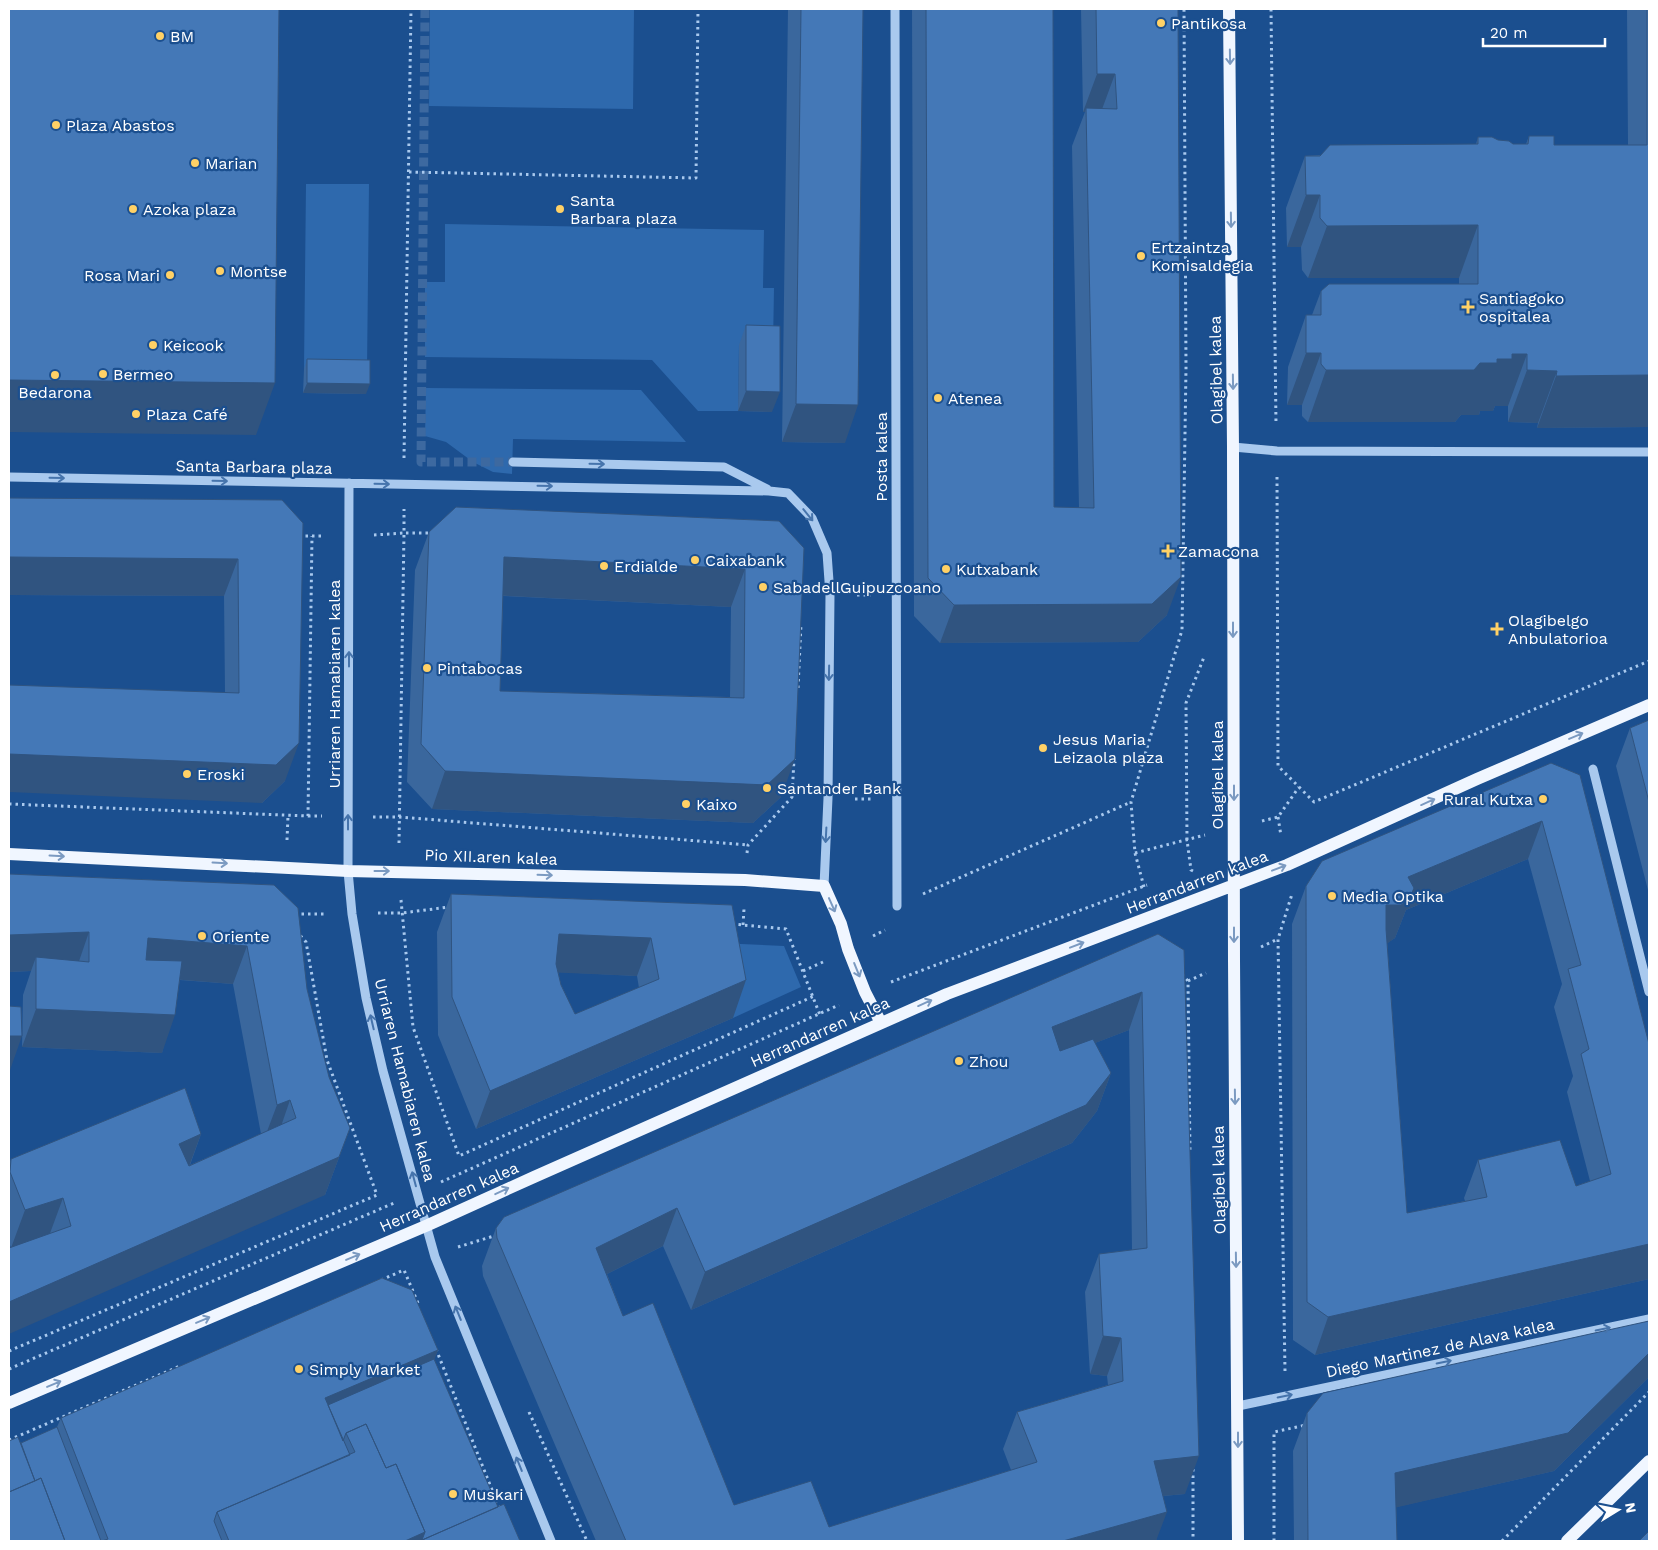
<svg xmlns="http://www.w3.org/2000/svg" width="1658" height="1550" font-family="'Work Sans',sans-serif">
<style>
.green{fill:#2e69ad}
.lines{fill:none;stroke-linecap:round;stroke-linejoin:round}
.minor-tunnel{stroke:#3d69a0;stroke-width:9;stroke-dasharray:9 4.5;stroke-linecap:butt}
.path{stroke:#a9c9ee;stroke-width:3;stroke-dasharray:2.5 4;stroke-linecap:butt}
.minor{stroke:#a9c9ee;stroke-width:9}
.major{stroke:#f0f6ff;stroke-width:12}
.wall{fill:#3a679d;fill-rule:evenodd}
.shaded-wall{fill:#305480}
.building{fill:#4478b7;stroke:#305480;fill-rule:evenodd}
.oneway{stroke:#7b9ac1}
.oneway2{stroke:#4674ac}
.poi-dot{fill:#ffd166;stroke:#1b4f8f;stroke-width:2}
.labels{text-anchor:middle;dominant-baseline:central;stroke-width:4.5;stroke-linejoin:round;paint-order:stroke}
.poi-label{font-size:16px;fill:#fff;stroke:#1b4f8f;text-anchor:start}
.street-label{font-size:16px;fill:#fff;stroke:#1b4f8f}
</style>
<rect width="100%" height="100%" fill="#1b4f8f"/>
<path class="green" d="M430,9H634L633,109L429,106Z
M306,184H369L367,370L304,369Z
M445,224L764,230L763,288H774L773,346H739L738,411H698L652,360L425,357V282H445Z
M426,388L641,390L686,442L513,439L512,474L493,472L473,462L446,442L425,436Z
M718,943L784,946L801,987L733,1018Z"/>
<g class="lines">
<path class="minor-tunnel" d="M425,9L421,462H513"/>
<path class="path" d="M1271,9L1276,425
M409,172L696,178L698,9
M404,458L411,9
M1277,477L1278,766L1314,802L1649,661
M374,535L404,533V509
M299,536H323
M857,595H871
M798,688L801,624
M855,799H871
M9,804L308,816L312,536
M308,816H322
M373,817H399L748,845
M1278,817L1281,836
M1262,821L1278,817L1299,787
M287,840L288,816
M399,843L404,533H432
M747,853L748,845L792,797L794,759
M1135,853L1205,835
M1193,871L1191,870L1187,840L1186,703L1204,657
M1144,887L1135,853L1131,802L1182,630L1186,368L1184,9
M923,894L1131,802
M401,900L413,1027L459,1156L814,996
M378,913H402L449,907
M295,914H327
M732,924L786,929L820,1015
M743,925L744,909
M873,936L885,930
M1261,947L1278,939
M803,971L823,962
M1182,974L1188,981L1190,1153
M1188,981L1206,973
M891,982L1147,885
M441,1182L839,1005
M458,1247L497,1235
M381,1280L404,1270L418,1303
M436,1349L500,1510
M9,1351L377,1195L327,1060L306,942L299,934
M9,1369L394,1203
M1285,1371L1278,939L1292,894
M529,1412L587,1541
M9,1440L180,1366
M1193,1469V1541
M1274,1541V1432L1306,1425
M1502,1541L1649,1392"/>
<path class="minor" d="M895,9L897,906
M1233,447L1277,451L1649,452
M513,462L724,467L767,489
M9,477L769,491L788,493L812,518L827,553L830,595L828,798L824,886
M349,483L348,871L352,914L366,998L383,1071L435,1257L551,1541
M1593,769L1649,992
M1238,1406L1649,1319"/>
<path class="major" d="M1229,9L1233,447L1234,960L1238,1541
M9,854L348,871L745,880L824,886L841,924L848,949L865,992L881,1023
M9,1403L428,1225L534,1177L947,994L1287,865L1477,779L1649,705
M1567,1541L1649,1461"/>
</g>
<path class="wall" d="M788,9H863L845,443L782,442Z
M912,9H1053L1054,507L1079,508L1072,146L1085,112H1083L1081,9H1178L1167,615L1138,642L940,643L914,616Z
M1506,9H1649V427L1537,428L1538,423L1508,422V406H1495L1493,411H1480L1479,415H1461L1455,422H1308L1302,416V405H1287L1288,367L1306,315H1312L1321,291L1459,284V278H1308L1302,270L1301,247H1287L1286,208L1305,156L1476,144L1478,137L1498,140L1513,144H1526L1529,136L1554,145H1628L1627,10Z
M746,325L772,412L738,411L739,345Z
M307,359L366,394L303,393L304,369Z
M9,498L303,523L285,781L262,803L225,693L224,596L9,595Z
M779,521L781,797L753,823L432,809L407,782L415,570L429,532ZM503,596L731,607L730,697L500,691Z
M1649,720V894L1616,766L1630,728Z
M1551,763L1649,1044V1279L1315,1355L1293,1340L1292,924L1306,886ZM1528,859L1562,984L1554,1007L1573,1076L1567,1092L1590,1181L1576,1186L1478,1160L1464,1198L1465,1201L1407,1213L1387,943L1395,938L1406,910Z
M9,874L274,885L307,989L329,1077L350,1128L325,1195L11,1248L9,1242V1164L11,1159L201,1134L190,1165L261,1134L233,984L180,980L162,1053L22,1047L23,995L31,971L9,972Z
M451,894L732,905L733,1018L476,1129L438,1035L437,932ZM558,972L637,976L639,988L575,1014L561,985Z
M1158,934L1185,1494L1163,1496L1156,1541H596L483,1276L482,1266L496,1228ZM1129,1030L1132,1250L1099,1254L1085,1292L1090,1374L1107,1376L1108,1385L1017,1412L1003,1449L1011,1470L829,1527L734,1505L623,1316L607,1274L663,1246L691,1310L1072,1143L1097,1111L1111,1073L1095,1043Z
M1649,1321V1377L1554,1471L1396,1507L1397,1541H1294L1293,1451L1307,1413Z
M438,1350L434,1359L498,1507L520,1541H9L21,1443L57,1427L61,1418Z"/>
<path class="shaded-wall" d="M1506,9H1628L1627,10Z
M1097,74H1115L1101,112L1086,108L1085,112H1083Z
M1306,195H1320L1301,247H1287Z
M1478,225L1459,278H1308L1327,226Z
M1306,353H1321L1302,405H1287Z
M1512,354H1527L1508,406H1495L1493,411H1480L1479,415H1461L1455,422H1308L1326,370L1480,363L1497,359Z
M1527,370L1557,371L1538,423L1508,422Z
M1649,375V427L1537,428L1556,376Z
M9,380L275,383L256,435L9,432Z
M307,383L370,384L366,394L303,393Z
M746,391L780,392L772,412L738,411Z
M796,404L858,405L845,443L782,442Z
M9,557L238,559L224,596L9,595Z
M504,557L745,569L731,607L490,595Z
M1181,577L1167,615L1138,642L940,643L954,605Z
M299,743L285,781L262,803L9,792V754Z
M795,759L781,797L753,823L432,809L445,771Z
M1542,821L1528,859L1406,910L1395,938L1388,943H1373L1386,905L1408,877Z
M89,932L76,970L36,957L31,971L9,972V935Z
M559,934L651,938L637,976L545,972Z
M148,938L247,946L233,984L134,976Z
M746,980L733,1018L476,1129L490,1091Z
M1142,992L1129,1030L1038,1065L1052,1027Z
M36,1009L175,1015L162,1053L22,1047Z
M9,1036H22L9,1073Z
M1111,1073L1097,1111L1072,1143L691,1310L705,1272Z
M290,1100L277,1138L263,1142L277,1105Z
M350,1128L325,1195L9,1334V1302Z
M201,1134L187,1172L179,1144Z
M63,1198L49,1236L11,1248L25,1210Z
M677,1208L663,1246L583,1286L596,1248Z
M1649,1244V1279L1315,1355L1328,1317Z
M1103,1336L1121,1338L1107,1376L1090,1374Z
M438,1350L427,1379L328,1422L325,1398Z
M1649,1353V1377L1554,1471L1381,1511L1395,1473Z
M1199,1456L1185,1494L1140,1498L1154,1461Z
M1167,1512L1156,1541H1063Z
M425,1532L422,1541H405Z"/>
<path class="building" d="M9,9H279L275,383L9,380Z
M801,9H863L858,405L796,404Z
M926,9H1053L1054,507L1094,508L1086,108L1117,109L1115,74H1097L1096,9H1178L1181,577L1152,604L954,605L928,578Z
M1647,9H1649V375L1556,376L1557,371L1527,370V354H1512V359H1497V363H1480L1474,370H1326L1321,364V353H1306V315H1321V291L1329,284H1478V225L1327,226L1320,218V195H1306L1305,156H1320L1330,145L1478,144V137H1492L1498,140L1509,141L1513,144H1528L1529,136H1554V145H1647Z
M746,325L780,326V392L746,391Z
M307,359L370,360V384L307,383Z
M9,498L282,500L303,523L299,743L276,765L9,754V685L239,693L238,559L9,557Z
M456,507L779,521L804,548L795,759L767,785L445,771L421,744L429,532ZM504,557L745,569L744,698L500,691Z
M1649,720V802L1630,728Z
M1551,763L1580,775L1649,1044V1244L1328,1317L1307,1302L1306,886L1322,861ZM1542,821L1581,965L1568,969L1589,1049L1581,1054L1611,1174L1576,1186L1560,1140L1478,1160L1487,1197L1407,1213L1386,929V905H1401L1409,900L1414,888L1408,877Z
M9,874L274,885L298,908L307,989L329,1077L350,1128L339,1157L9,1302V1248L71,1226L63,1198L25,1210L10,1172L11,1159L185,1088L201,1134L179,1144L189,1166L296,1118L290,1100L277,1105L247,946L148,938L146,960L182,961L175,1015L36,1009V957L89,962V932L9,935Z
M451,894L732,905L746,980L490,1091L452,997ZM559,934L651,938L659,979L575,1014L561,985L556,964Z
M1158,934L1184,950L1199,1456L1154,1461L1167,1512L1063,1541H626L497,1238L496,1228L504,1217ZM1142,992L1147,1248L1099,1254L1103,1336L1121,1338L1123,1381L1017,1412L1037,1462L829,1527L811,1481L734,1505L653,1303L623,1316L596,1248L677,1208L705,1272L1086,1105L1111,1073L1093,1039L1060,1051L1052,1027Z
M9,1006L21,1007L22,1036H9Z
M382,1278L412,1290L438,1350L325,1398L350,1455L217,1512L214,1521L222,1541H102L108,1539L61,1418Z
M1649,1321V1353L1568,1433L1395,1473L1397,1541H1308L1307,1413L1323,1393Z
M434,1359L498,1507L422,1540L425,1532L396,1464L386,1468L366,1424L346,1433L343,1441L328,1405Z
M366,1424L386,1468L396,1464L425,1532L405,1541H229L217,1512L355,1452L346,1433Z
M57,1427L101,1541H65L41,1478L35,1481L21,1443Z
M18,1437L35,1481L9,1492V1441Z
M41,1478L65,1541H9V1492Z
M504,1504L520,1541H420Z
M1649,1531V1541H1639Z"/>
<defs><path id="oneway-shaft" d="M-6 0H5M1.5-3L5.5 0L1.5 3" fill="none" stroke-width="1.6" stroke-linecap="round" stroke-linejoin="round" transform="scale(1.25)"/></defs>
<g class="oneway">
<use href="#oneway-shaft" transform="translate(1230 57) rotate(89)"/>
<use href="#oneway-shaft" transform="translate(1231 220) rotate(89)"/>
<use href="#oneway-shaft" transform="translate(1233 382) rotate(89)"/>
<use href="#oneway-shaft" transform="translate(1233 630) rotate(90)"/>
<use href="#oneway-shaft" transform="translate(1576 736) rotate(-23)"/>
<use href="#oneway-shaft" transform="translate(1234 793) rotate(90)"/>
<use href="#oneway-shaft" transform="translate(1428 802) rotate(-24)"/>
<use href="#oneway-shaft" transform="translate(57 856) rotate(3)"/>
<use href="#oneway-shaft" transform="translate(220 863) rotate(3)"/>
<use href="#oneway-shaft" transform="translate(1279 868) rotate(-21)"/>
<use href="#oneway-shaft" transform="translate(382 871)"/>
<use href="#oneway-shaft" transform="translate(545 875) rotate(2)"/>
<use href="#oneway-shaft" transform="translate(832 905) rotate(66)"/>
<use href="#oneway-shaft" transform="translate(1234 935) rotate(90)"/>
<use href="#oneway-shaft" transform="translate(1077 945) rotate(-21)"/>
<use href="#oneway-shaft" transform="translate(857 970) rotate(68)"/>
<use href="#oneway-shaft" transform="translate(925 1003) rotate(-24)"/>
<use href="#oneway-shaft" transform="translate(1235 1097) rotate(89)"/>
<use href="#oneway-shaft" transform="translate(502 1191) rotate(-25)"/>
<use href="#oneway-shaft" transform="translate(353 1257) rotate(-23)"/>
<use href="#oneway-shaft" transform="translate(1236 1260) rotate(89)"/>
<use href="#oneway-shaft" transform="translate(203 1320) rotate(-23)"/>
<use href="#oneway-shaft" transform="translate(54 1384) rotate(-23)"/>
<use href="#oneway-shaft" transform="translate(1238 1440) rotate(90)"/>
</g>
<g class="oneway2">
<use href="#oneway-shaft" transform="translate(597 464) rotate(1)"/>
<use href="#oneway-shaft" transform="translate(57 478) rotate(1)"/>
<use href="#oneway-shaft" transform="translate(220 481) rotate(1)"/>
<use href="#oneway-shaft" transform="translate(382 484) rotate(1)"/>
<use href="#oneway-shaft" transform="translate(545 486) rotate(1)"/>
<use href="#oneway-shaft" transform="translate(808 515) rotate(51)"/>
<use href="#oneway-shaft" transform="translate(349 659) rotate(-90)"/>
<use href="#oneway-shaft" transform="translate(829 673) rotate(91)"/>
<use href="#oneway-shaft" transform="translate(348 822) rotate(-90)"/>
<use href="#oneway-shaft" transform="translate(826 835) rotate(93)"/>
<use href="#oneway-shaft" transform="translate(372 1022) rotate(-103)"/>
<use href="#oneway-shaft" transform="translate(414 1179) rotate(-105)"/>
<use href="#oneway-shaft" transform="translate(458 1313) rotate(-112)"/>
<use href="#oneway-shaft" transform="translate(1603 1329) rotate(-12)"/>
<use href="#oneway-shaft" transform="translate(1444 1362) rotate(-12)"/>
<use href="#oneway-shaft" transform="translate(1285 1396) rotate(-12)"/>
<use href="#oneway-shaft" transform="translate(519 1464) rotate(-112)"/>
</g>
<g class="poi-dot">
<circle cx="1161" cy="23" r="5"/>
<circle cx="160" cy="36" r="5"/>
<circle cx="56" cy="125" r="5"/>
<circle cx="195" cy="163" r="5"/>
<circle cx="133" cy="209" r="5"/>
<circle cx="560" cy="209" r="5"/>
<circle cx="1141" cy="256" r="5"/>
<circle cx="220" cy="271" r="5"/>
<circle cx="170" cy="275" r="5"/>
<path d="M1465.5 299.5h5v5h5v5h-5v5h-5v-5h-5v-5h5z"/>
<circle cx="153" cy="345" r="5"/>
<circle cx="103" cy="374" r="5"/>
<circle cx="55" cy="375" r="5"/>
<circle cx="938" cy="398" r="5"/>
<circle cx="136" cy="414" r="5"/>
<path d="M1165.5 543.5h5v5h5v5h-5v5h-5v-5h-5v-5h5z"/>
<circle cx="695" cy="560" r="5"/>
<circle cx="604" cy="566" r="5"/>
<circle cx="946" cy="569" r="5"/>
<circle cx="763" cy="587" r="5"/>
<path d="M1494.5 621.5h5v5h5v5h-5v5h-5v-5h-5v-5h5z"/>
<circle cx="427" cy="668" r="5"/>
<circle cx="1043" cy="748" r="5"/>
<circle cx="187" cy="774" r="5"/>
<circle cx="767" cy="788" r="5"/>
<circle cx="1543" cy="799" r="5"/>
<circle cx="686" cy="804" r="5"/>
<circle cx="1332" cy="896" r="5"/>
<circle cx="202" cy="936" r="5"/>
<circle cx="959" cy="1061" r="5"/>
<circle cx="299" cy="1369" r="5"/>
<circle cx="453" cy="1494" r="5"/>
</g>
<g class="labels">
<g class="poi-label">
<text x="1171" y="23">Pantikosa</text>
<text x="170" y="36">BM</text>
<text x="66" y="125">Plaza Abastos</text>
<text x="205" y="163">Marian</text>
<text x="570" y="200">Santa<tspan x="570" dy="18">Barbara plaza</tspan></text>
<text x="143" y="209">Azoka plaza</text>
<text x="1151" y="247">Ertzaintza<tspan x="1151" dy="18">Komisaldegia</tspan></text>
<text x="230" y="271">Montse</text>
<text x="160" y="275" text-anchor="end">Rosa Mari</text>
<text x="1479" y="298">Santiagoko<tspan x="1479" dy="18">ospitalea</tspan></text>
<text x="163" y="345">Keicook</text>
<text x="113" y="374">Bermeo</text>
<text x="55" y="392" text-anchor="middle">Bedarona</text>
<text x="948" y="398">Atenea</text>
<text x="146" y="414">Plaza Café</text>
<text x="1178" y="551">Zamacona</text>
<text x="705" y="560">Caixabank</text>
<text x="614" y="566">Erdialde</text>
<text x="956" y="569">Kutxabank</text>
<text x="773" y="587">SabadellGuipuzcoano</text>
<text x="1508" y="620">Olagibelgo<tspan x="1508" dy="18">Anbulatorioa</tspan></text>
<text x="437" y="668">Pintabocas</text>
<text x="1053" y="739">Jesus Maria<tspan x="1053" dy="18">Leizaola plaza</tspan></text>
<text x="197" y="774">Eroski</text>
<text x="777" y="788">Santander Bank</text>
<text x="1533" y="799" text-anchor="end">Rural Kutxa</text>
<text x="696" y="804">Kaixo</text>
<text x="1342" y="896">Media Optika</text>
<text x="212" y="936">Oriente</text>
<text x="969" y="1061">Zhou</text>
<text x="309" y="1369">Simply Market</text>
<text x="463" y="1494">Muskari</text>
</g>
<g class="street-label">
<text transform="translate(1216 370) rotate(-91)">Olagibel kalea</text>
<text transform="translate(881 457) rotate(-90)">Posta kalea</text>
<text transform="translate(254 467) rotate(1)">Santa Barbara plaza</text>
<text transform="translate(334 684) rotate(-90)">Urriaren Hamabiaren kalea</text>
<text transform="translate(1217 775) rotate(-90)">Olagibel kalea</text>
<text transform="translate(491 857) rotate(2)">Pio XII.aren kalea</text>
<text transform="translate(1197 882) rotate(-21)">Herrandarren kalea</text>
<text transform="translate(820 1032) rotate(-24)">Herrandarren kalea</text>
<text transform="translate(405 1080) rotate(76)">Urriaren Hamabiaren kalea</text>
<text transform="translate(1219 1180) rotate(-91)">Olagibel kalea</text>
<text transform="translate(449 1197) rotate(-24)">Herrandarren kalea</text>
<text transform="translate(1440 1348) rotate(-12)">Diego Martinez de Alava kalea</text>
</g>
</g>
<rect width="1658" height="1550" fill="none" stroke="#ffffff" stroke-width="20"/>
<g transform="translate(1618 1510) rotate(80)" stroke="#1b4f8f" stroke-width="4" paint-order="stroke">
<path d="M0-4L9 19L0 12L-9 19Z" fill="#ffffff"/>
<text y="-8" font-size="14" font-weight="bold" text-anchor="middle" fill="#ffffff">N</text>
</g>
<path d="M1483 38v8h122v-8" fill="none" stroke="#ffffff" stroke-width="2.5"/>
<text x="1490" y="38" font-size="15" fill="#ffffff" stroke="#1b4f8f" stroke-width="4" paint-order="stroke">20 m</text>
</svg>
